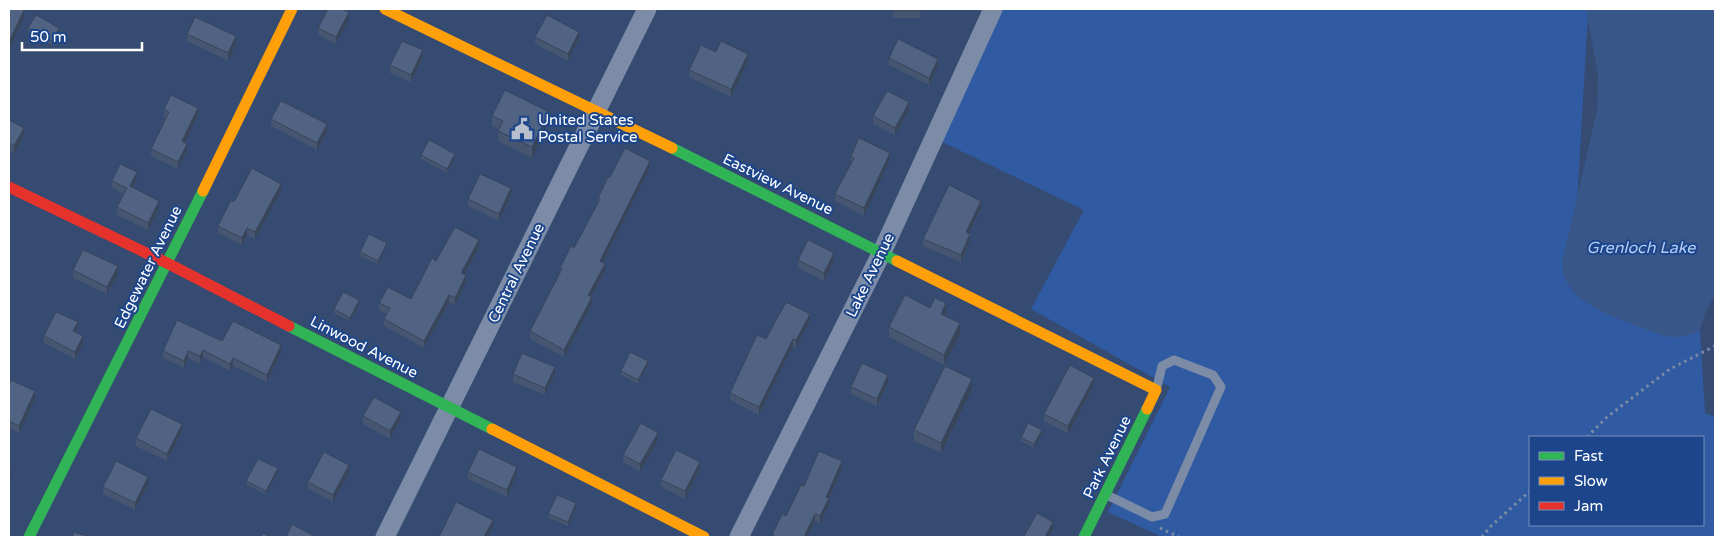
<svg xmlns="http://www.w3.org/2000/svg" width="1724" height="546" font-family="'Varela Round',sans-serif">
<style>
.green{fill:#305ba2;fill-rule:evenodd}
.water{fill:#395688}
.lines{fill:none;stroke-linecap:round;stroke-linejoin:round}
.path{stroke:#7c8ca6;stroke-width:3;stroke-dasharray:2.5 4;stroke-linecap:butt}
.lane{stroke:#7c8ca6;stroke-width:9}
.street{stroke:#7c8ca6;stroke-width:19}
.fast{stroke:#30b455;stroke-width:11}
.slow{stroke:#ff9f0a;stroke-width:11}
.jam{stroke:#e5322d;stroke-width:11}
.wall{fill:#465570}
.shaded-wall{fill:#39455b}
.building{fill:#516382;stroke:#39455b}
.labels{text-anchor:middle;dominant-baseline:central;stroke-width:4;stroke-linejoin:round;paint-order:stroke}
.poi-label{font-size:15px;fill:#fff;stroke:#1c458b;text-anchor:start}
.street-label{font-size:15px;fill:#fff;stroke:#1c458b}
.water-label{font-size:16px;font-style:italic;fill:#b3cdf4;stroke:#1c458b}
</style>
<rect width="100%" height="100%" fill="#354b72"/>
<path class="green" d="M1001,9H1586L1588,14L1572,290L1700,330L1705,413L1715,417V537H1162L1108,512L1170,387L1031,309L1084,210L938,140ZM1530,437H1703V525H1530Z"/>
<path class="water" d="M1586,9H1715V295L1706,311L1700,330C1688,337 1678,338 1664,336C1635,324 1577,310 1565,278C1563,274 1563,268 1562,263L1597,110L1598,75Z"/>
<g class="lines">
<path class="path" d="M1587,437L1607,417L1670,369L1715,346
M1160,528L1179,537
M1482,537L1491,526L1530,491"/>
<path class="lane" d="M1107,495L1152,517L1165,514L1221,387L1213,375L1174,360L1162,366L1157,387"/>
<path class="street" d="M385,537L647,9
M739,537L882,252L993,9"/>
<path class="fast" d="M672,148L897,261
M289,326L492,429
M29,537L203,191
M1084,537L1147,409"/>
<path class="slow" d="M385,9L672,148
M203,191L292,9
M897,261L1156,390L1147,409
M492,429L704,537"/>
<path class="jam" d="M9,187L167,263L289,326"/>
</g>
<path class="wall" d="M893,9H921L920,18H893Z
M349,20L336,44L318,35V28Z
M28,28L59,32L52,45L28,31Z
M187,34L236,44L228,61L187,41Z
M535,37L579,39L568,61L535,44Z
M716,52L748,61L731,97L689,77V70Z
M423,57L411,82L390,73V65Z
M889,58L938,66L929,85L889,65Z
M164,109L198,115L185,143L187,151L178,169L151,156V149L166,118L164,117Z
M909,110L895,135L873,124V116Z
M492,116L549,122L532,158L498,141V129L492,126Z
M271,119L327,132L317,150L271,126Z
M9,120L24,135L14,154L9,151Z
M421,155L455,158L447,173L421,159Z
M851,156L890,160L864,216L835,201V194L851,163Z
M650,168L603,263L605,271L591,297L592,304L564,357L530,339V331L560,273V268L574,248L598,203V198L610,177Z
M137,179L133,188L159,208L148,230L117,215V207L124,194L112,188V181Z
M281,191L255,239L247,235L242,245L218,233V226L234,202Z
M511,195L499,221L468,206V199Z
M981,208L969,233L970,241L961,262L923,246V239Z
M387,246L378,264L360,256V252Z
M479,248L464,274L466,282L455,305L449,302L424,348L384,326V319L386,314L379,310V303L411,299L436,261Z
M798,260H834L824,281L798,268Z
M73,270L118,274L107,294L73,278Z
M359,304L350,321L334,313V309Z
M930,308L946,314L945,316L960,334L944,365L889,337V327Z
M810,321L796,348L793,346L759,415L730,400V393L766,339Z
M78,329L76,333L83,344L75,359L44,343V336Z
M222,341L281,352L267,382L233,366L230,371L203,357L200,364L188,358L184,368L163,358V351Z
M648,365L638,384L621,375V371Z
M513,374H555L545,395L513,382Z
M888,383L877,406L851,394V387Z
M1094,385L1068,434L1044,421V414Z
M9,386L35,399L19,433L9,428Z
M972,389L941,453L914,441V430Z
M363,416L401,419L390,439L363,424Z
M182,431L167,461L136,446V438Z
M1042,434L1034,448L1021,441V438Z
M658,440L640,472L623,462V455Z
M842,468L829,499V505L820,524L815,521L807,537H772V535L786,516L804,486Z
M700,469L685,499L661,487V480Z
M278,472L266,494L246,485V481Z
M349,472L333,502L308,489V482Z
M468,472L517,474L507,497L468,479Z
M148,485L135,510L103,494V487Z
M576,507L568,526L548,518V514Z"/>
<path class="shaded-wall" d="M24,10V18L9,49V42Z
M349,12V20L336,44V37Z
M59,28V32L52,45V41Z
M579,32V39L568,61V54Z
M236,36V44L228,61V53Z
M423,50V57L411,82V75Z
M748,54V61L731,97V89Z
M938,59V66L929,85V78Z
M909,102V110L895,135V128Z
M198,108V115L182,149V141Z
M549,112V122L532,158V147Z
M327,124V132L317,150V143Z
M24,128V135L14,154V146Z
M187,144V151L178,169V162Z
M890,153V160L864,216V208Z
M455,154V158L447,173V169Z
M650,161V168L600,268V261Z
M137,172V179L130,193V186Z
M281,184V191L255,239V232Z
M511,188V195L499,221V214Z
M159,201V208L148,230V223Z
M981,201V208L966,239V232Z
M247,228V235L242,245V238Z
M970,234V241L961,262V255Z
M479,240V248L461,280V273Z
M387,243V246L378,264V261Z
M834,253V260L824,281V273Z
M605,264V271L588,303V295Z
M118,266V274L107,294V287Z
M466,275V282L455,305V298Z
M449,295V302L424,348V341Z
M592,297V304L564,357V350Z
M359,300V304L350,321V318Z
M946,303V314L941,324V314Z
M810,314V321L796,348V340Z
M78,322V329L73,339V331Z
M960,323V334L944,365V355Z
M83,336V344L75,359V352Z
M793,339V346L759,415V407Z
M281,345V352L267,382V375Z
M203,350V357L200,364V356Z
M188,351V358L184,368V361Z
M233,358V366L230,371V364Z
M648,361V365L638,384V380Z
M555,367V374L545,395V388Z
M888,375V383L877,406V399Z
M1094,378V385L1068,434V426Z
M972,379V389L941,453V443Z
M35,391V399L19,433V426Z
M401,412V419L390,439V431Z
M182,424V431L167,461V454Z
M1042,430V434L1034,448V444Z
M658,433V440L640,472V464Z
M842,461V468L829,499V505L820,524V516L826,497Z
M700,462V469L685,499V491Z
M349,465V472L333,502V495Z
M517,467V474L507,497V490Z
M11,468V475L9,480V473Z
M278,468V472L266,494V491Z
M148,477V485L135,510V503Z
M576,503V507L568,526V522Z
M815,514V521L807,537H804Z
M493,520V527L488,537H484Z
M1053,522V529L1049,537H1045Z"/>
<path class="building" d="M9,9H21L24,10L9,42Z
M328,9H342L349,12L336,37L318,28Z
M893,9H920V11H893Z
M36,15L59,28L52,41L28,28Z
M547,15L579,32L568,54L535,37Z
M195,17L236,36L228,53L187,34Z
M898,39L938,59L929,78L889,58Z
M402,41L423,50L411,75L390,65Z
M721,41L748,54L731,89L689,70L701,45L716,52Z
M505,90L549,112L532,147L498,131L503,121L492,116Z
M887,91L909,102L895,128L873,116Z
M171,95L198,108L182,141L187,144L178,162L151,149L169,112L164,109Z
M281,101L327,124L317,143L271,119Z
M9,120L24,128L14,146L9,143Z
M859,138L890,153L864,208L835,194L854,158L851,156Z
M429,140L455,154L447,169L421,155Z
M625,148L650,161L600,261L605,264L588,295L592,297L564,350L530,331L562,269L560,268L571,246L574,248L600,199L598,198L608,177H610Z
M120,164L137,172L130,186L159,201L148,223L117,207L127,188L112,181Z
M252,168L281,184L255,232L247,228L242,238L218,226L231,200L234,202Z
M480,174L511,188L499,214L468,199Z
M949,185L981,201L966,232L970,234L961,255L923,239Z
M455,227L479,240L461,273L466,275L455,298L449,295L424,341L384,319L390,308L379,303L388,287L411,299L432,258L436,261Z
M369,234L387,243L378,261L360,252Z
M808,240L834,253L824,273L798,260Z
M83,250L118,266L107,287L73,270Z
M343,292L359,300L350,318L334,309Z
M905,295L930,308L935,298L946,303L941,314L960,323L944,355L889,327Z
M786,302L810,314L796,340L793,339L759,407L730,393L757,335L766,339Z
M56,312L78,322L73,331L83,336L75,352L44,336Z
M177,320L222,341L233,321L281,345L267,375L233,358L230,364L203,350L200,356L188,351L184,361L163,351Z
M630,352L648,361L638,380L621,371Z
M522,353L555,367L545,388L513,374Z
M862,363L888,375L877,399L851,387Z
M1070,365L1094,378L1068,426L1044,414Z
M945,366L972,379L941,443L914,430Z
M11,380L35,391L19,426L9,421V386Z
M374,397L401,412L390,431L363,416Z
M151,409L182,424L167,454L136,438Z
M641,423L658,433L640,464L623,455Z
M1028,423L1042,430L1034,444L1021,438Z
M479,449L517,467L507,490L468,472Z
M676,450L700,462L685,491L661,480Z
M819,451L842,461L826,497L829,498L820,516L815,514L804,537H774L775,536L772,535L782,514L786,516L801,485L804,486Z
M324,452L349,465L333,495L308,482Z
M258,459L278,468L266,491L246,481Z
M116,461L148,477L135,503L103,487Z
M557,495L576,503L568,522L548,514Z
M456,502L493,520L484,537H439Z
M1037,513L1053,522L1045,537H1026L1024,536Z
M292,524L312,535L311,537H286Z
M74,532L90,537H72Z
M263,533L271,537H261Z"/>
<defs>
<g id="civic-bare" transform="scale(1.725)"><path d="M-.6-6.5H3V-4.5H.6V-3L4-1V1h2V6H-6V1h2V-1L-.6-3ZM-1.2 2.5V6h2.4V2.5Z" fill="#b8c0ce" stroke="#1c458b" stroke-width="2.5" paint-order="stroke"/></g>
</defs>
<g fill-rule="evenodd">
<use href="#civic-bare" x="522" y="129"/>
</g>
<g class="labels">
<g class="poi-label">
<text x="538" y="120">United States<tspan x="538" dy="17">Postal Service</tspan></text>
</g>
<g class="street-label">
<text transform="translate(778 184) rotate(26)">Eastview Avenue</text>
<text transform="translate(148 267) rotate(-64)">Edgewater Avenue</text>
<text transform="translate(516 273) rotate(-64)">Central Avenue</text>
<text transform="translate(870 275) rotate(-64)">Lake Avenue</text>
<text transform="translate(364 347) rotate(27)">Linwood Avenue</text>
<text transform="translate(1107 457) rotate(-64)">Park Avenue</text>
</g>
<g class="water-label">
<text x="1641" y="248">Grenloch Lake</text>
</g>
</g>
<rect width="1724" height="546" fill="none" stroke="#ffffff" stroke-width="20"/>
<rect x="1529" y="436" width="175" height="90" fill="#1c458b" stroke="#778fb9"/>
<rect x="1539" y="452" width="25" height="8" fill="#30b455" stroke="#778fb9"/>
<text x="1574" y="461" font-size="15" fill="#ffffff">Fast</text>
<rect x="1539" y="477" width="25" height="8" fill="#ff9f0a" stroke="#778fb9"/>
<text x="1574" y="486" font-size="15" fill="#ffffff">Slow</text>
<rect x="1539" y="502" width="25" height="8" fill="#e5322d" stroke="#778fb9"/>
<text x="1574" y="511" font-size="15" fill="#ffffff">Jam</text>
<path d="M22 42v8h120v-8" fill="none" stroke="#ffffff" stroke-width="2.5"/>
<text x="30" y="42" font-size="15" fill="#ffffff" stroke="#1c458b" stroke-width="4" paint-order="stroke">50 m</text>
</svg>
